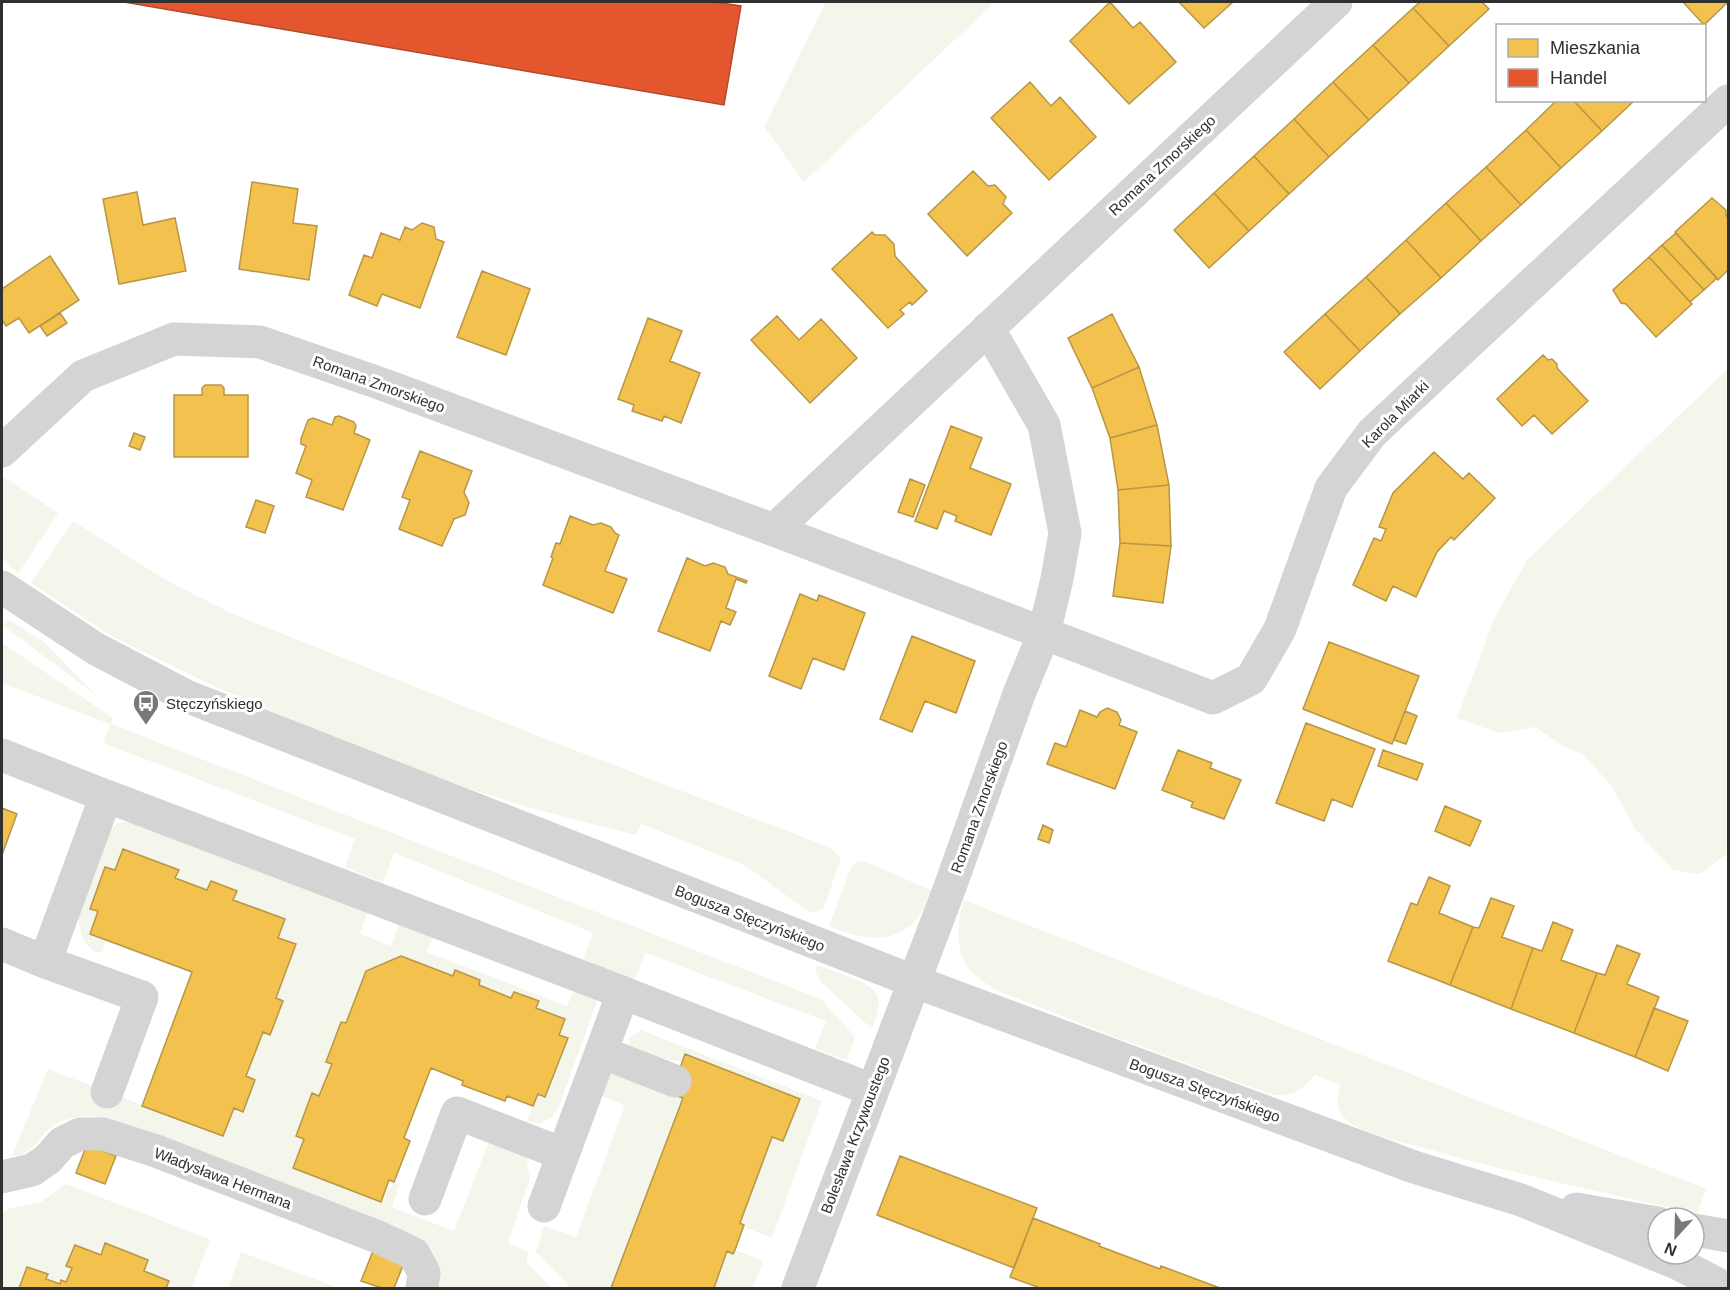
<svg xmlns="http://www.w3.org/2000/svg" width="1730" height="1290" font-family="Arial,sans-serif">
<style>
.green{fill:#f4f6ec}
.homes{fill:#f2c14e;stroke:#b89645;stroke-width:1.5}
.shops{fill:#e4572e;stroke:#ae4b2f;stroke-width:1.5}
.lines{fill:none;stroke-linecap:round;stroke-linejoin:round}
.minor{stroke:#d4d4d4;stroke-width:33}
.tertiary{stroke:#d4d4d4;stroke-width:33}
.labels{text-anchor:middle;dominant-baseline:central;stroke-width:6;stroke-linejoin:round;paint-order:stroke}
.street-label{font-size:15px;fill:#303030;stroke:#fff}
.poi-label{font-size:15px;fill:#303030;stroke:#fff;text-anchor:start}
</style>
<rect width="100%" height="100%" fill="#fff"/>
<path class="green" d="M826,2H995L804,182L764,127Z
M1728,369V853L1700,874L1673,870L1635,829L1611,785L1582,754L1563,746L1535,727L1499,733L1457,718L1495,617L1527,560Z
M2,476L58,513L18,574L2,557Z
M73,521L164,579L235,615L569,748L829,847L841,858L824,907C818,913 814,913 806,910L746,866L641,824L636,835L534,809L467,788L347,744L214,686L111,636L31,583Z
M8,619L44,642L96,695L3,626Z
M2,643L113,718L111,724L821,999L855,1037L847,1060L815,1049L826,1021L646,953L634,981L583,959L593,933L394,853L383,883L345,867L355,839L103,743L110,724L2,683Z
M133,821L370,905L360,934L391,946L402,917L435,930L427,952L567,1006L576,985L598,998L560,1104L552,1117L540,1124L527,1121L538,1094L545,1096L568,1038L559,1035L565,1019L536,1008L538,1001L514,992L511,998L479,985L480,980L456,971L453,976L401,956L366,971L346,1023L341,1022L326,1061L332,1064L319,1096L312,1094L296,1136L304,1139L294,1168L380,1202L394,1182L400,1184L392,1207L454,1231L489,1141L530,1157L527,1165L530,1178L508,1243L529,1252L526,1262L552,1288H440L438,1269L417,1241L397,1228L92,1116C78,1116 66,1118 54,1125C39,1135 33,1157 12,1156L48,1069L223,1136L234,1108L243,1111L255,1080L246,1076L263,1032L270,1035L283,1001L276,998L296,945L278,938L285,919L233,900L237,890L211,881L207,890L175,878L178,870L123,849L115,870L105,867L90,908L98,911L90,934L106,940L102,953L93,951L82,938L76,908L103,838L117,823Z
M858,861L866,862L931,890C927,898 924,909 919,916C896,947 860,939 829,926L851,867Z
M964,900L1706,1189L1697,1214C1604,1192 1509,1173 1417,1146C1398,1141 1365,1134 1349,1122C1335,1112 1337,1100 1340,1085L1315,1075C1300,1091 1295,1096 1272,1095L1113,1036L996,990C986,983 973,976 967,966C955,946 957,921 964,900Z
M817,965C832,971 874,982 878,997C881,1007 875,1019 872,1029L820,981L815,970Z
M641,1030L822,1101L772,1238L744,1227V1225L740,1223L772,1137L783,1141L799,1099L685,1054L682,1062L660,1058L630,1048L629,1038Z
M609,1073L683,1098L611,1288H571L536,1252L544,1226L576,1237L625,1105L593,1093Z
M66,1184L210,1239L192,1288H166L169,1281L144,1271L148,1260L106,1243L101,1255L75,1245L66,1266L72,1268L66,1282L61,1280L60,1284L46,1279L48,1274L27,1267L19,1288H2V1213L11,1208L41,1202Z
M735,1250L763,1261L753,1288H714L727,1251L733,1254Z
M241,1252L339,1288H228Z"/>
<path class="homes" d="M1110,2L1133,28L1140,22L1176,62L1129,104L1070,41Z
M1179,2H1233L1204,28Z
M1420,2H1482L1489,9L1449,46L1413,8Z
M1683,2H1728L1704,25Z
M1413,8L1449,46L1409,83L1373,45Z
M1373,45L1409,83L1369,120L1333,82Z
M1030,82L1051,106L1060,97L1096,137L1049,180L991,118Z
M1333,82L1369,120L1329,157L1294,119Z
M1557,100H1573L1602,131L1561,168L1526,130Z
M1573,100H1635L1602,131Z
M1294,119L1329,157L1289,194L1254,156Z
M1526,130L1561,168L1521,205L1486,167Z
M1254,156L1289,194L1249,231L1214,193Z
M1486,167L1521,205L1481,241L1446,203Z
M973,171L988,186L995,185L1006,197L1003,204L1012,213L967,256L928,214Z
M252,182L298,189L293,223L317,226L309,280L239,269Z
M137,192L143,225L175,218L186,271L119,284L103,199Z
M1214,193L1249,231L1209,268L1174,230Z
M1712,198L1726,210V215L1728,218V270L1718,280L1675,232Z
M1446,203L1481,241L1441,278L1406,240Z
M422,223L434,227L436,239L444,242L420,308L382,294L377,306L349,295L364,255L372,258L381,233L400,240L405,227L412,230Z
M872,232L875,235H885L894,244L895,256L927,291L912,305L910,302L900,310L904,314L888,328L832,269Z
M1676,233L1717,278L1704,290L1662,245Z
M1406,240L1441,278L1400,314L1366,277Z
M1662,245L1704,290L1690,302L1649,257Z
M50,256L79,300L29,333L19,318L6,326L2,320V289Z
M1649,257L1692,304L1656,337L1626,304L1621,303L1613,290Z
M482,271L530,289L506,355L457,337Z
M1366,277L1400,314L1360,351L1325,314Z
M60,313L67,323L47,336L40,326Z
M1112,314L1139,367L1092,388L1068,338Z
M1325,314L1360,351L1320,389L1284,352Z
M777,316L799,340L821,319L857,358L810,403L751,340Z
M648,318L682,331L670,361L700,373L681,423L664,416L662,421L632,411L634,405L618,399Z
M1543,355L1548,360L1552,359L1557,364V368L1588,401L1552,434L1534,415L1522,426L1497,399Z
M1139,367L1157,425L1110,438L1092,388Z
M205,385H221L224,388V395H248V457H174V395H202V388Z
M339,416L354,422L356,426L354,433L370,440L343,510L306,497L312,480L296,473L306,446L301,444V439L308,420L313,418L332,425L335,417Z
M1157,425L1169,485L1118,490L1110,438Z
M951,426L982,438L970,468L1011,484L991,535L955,521L957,516L944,511L937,529L915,521Z
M134,433L145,437L140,450L129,446Z
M420,451L472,471L464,492L469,503L465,515L454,519L442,546L399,529L410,500L402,497Z
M1434,452L1463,479L1469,473L1495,498L1454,540L1451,537L1437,552L1416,597L1393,586L1386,601L1353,585L1374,538L1381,541L1386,529L1379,527L1393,493Z
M910,479L925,485L913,517L898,512Z
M1169,485L1171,546L1120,543L1118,490Z
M256,500L274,506L265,533L246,527Z
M570,516L593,525L601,523L611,527L615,533L619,535L605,571L627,579L613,613L543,585L553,558L551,557L556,543L560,544Z
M1120,543L1171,546L1163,603L1113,596Z
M687,558L705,566L713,563L725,567L728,574L747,581L746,583L736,579L726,608L736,612L730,625L721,621L710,651L658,631Z
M800,594L817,601L819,595L865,613L844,670L813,658L801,689L769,676Z
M912,636L975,661L956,713L925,701L912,732L880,719Z
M1329,642L1419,676L1392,744L1303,709Z
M1107,708L1117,712L1121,720L1119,725L1137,732L1115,789L1047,764L1055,743L1066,747L1080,710L1097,717L1100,712Z
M1405,711L1417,716L1406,744L1394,740Z
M1306,723L1375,749L1352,807L1332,799L1324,821L1276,803Z
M1178,750L1212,763L1210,768L1241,780L1224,819L1191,807L1193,802L1162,790Z
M1383,750L1423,764L1417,780L1378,766Z
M1445,806L1481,821L1470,846L1435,831Z
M2,808L17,814L2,855Z
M1043,825L1053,830L1049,843L1038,839Z
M123,849L179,870L175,878L207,890L211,881L237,891L233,900L285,919L278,938L296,944L276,998L283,1001L270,1035L263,1032L246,1076L255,1080L243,1112L234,1108L223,1136L142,1106L192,972L90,934L98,911L90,909L105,867L115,870Z
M1429,877L1450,886L1439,913L1473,927L1450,985L1388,961L1411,903L1417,905Z
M1491,898L1514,906L1502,937L1533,948L1511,1009L1450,985L1473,927L1479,928Z
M1553,922L1573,930L1561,960L1597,973L1574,1033L1511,1009L1533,948L1542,951Z
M1617,945L1640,954L1627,984L1659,997L1635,1057L1574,1033L1597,973L1605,975Z
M401,956L453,976L455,970L480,980L479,985L511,998L514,992L539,1001L536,1008L565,1019L559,1035L568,1038L545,1097L538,1094L533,1106L507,1096L505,1101L462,1085L463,1081L431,1068L404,1138L410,1141L394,1182L389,1180L381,1202L293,1168L304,1139L296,1136L312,1093L319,1096L332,1064L326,1062L341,1022L346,1023L366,971Z
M1654,1008L1688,1021L1668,1071L1635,1057Z
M685,1054L800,1099L783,1141L772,1137L740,1223L744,1225L735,1250L733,1254L727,1251L714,1288H611L683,1098L671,1094Z
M87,1144L116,1156L105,1184L76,1173Z
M900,1156L1037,1208L1014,1268L877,1215Z
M1033,1218L1100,1244L1099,1246L1160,1269L1161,1266L1220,1288H1040L1010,1277Z
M105,1243L148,1260L144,1271L169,1281L166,1288H19L27,1267L48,1274L46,1279L60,1284L61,1280L66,1282L72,1268L66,1266L75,1245L101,1255Z
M373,1251L404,1263L394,1288H382L361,1281Z"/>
<path class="shops" d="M124,2H714L741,6L724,105Z"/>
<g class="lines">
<path class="minor" d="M2,451L83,376L174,339L260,342L379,383L774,530L1213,698L1251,679L1280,629L1331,488L1372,433L1728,101
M774,530L1336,2
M2,755L106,796
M2,944L45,962
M601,1052L675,1081
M107,1092L142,997L45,962L106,796L598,983L872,1090
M2,1177L32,1170L48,1159L62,1143L80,1134H103L156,1151L378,1237L414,1254L424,1273L422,1288
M425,1199L457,1113L563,1154
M544,1206L623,993
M798,1288L950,887L1019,694L1044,633L1057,579L1065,533L1044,425L988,328"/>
<path class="tertiary" d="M2,587L96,649L186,696L913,981L1414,1167L1521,1200L1679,1264L1725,1288
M1576,1209L1658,1223
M1694,1230L1728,1236"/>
</g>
<defs>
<g id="bus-pin" transform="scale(1.35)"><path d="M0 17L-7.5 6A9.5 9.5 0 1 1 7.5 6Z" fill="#787878" stroke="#fff"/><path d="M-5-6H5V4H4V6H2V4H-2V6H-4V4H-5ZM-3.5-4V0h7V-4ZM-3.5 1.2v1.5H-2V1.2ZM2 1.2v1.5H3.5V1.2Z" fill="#fff"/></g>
</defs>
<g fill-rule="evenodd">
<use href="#bus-pin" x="146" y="703"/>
</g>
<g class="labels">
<g class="street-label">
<text transform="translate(1162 165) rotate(-43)">Romana Zmorskiego</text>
<text transform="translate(379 384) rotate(20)">Romana Zmorskiego</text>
<text transform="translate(1395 414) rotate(-45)">Karola Miarki</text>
<text transform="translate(979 807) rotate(-70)">Romana Zmorskiego</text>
<text transform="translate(750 918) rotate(21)">Bogusza Stęczyńskiego</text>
<text transform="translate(1205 1090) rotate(20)">Bogusza Stęczyńskiego</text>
<text transform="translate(855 1135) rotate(-69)">Bolesława Krzywoustego</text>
<text transform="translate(223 1178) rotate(21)">Władysława Hermana</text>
</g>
<g class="poi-label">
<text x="166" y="703">Stęczyńskiego</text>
</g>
</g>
<rect width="1730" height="1290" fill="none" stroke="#303030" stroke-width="6"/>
<rect x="1496" y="24" width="210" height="78" fill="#ffffff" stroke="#acacac" stroke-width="1.5"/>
<rect x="1508" y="39" width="30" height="18" fill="#f2c14e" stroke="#acacac" stroke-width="1.5"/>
<text x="1550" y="54" font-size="18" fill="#303030">Mieszkania</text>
<rect x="1508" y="69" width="30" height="18" fill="#e4572e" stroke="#acacac" stroke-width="1.5"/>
<text x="1550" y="84" font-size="18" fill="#303030">Handel</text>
<g transform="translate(1676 1236) rotate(202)"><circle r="28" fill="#ffffff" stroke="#acacac" stroke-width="1.5"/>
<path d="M0-4.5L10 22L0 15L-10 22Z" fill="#787878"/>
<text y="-9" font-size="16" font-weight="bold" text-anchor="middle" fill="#303030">N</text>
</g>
</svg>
